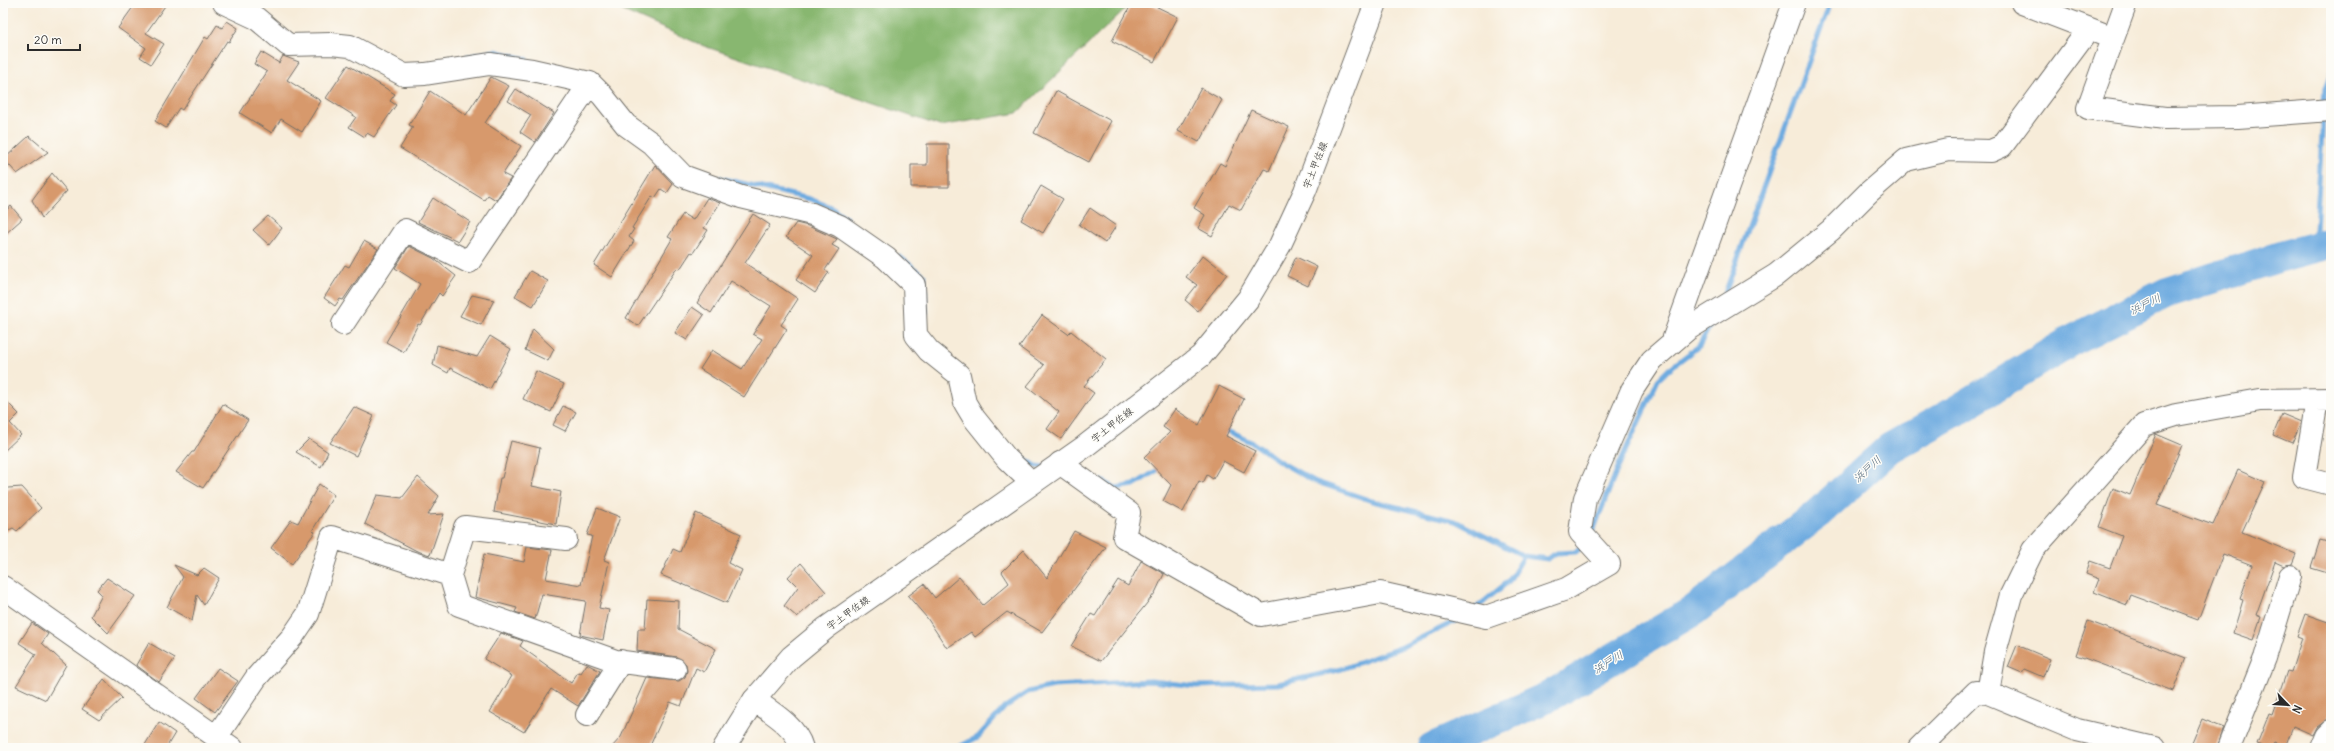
<svg xmlns="http://www.w3.org/2000/svg" width="2334" height="751" font-family="Delius,'Klee One',sans-serif">
<style>
.forest{fill:#88b770;stroke:#5a714e}
.lines{fill:none;stroke-linecap:round;stroke-linejoin:round}
.stream{stroke:#6eabe0;stroke-width:5}
.river{stroke:#6eabe0;stroke-width:31}
.building{fill:#d7996c}
.minor-casing{stroke:#726f68;stroke-width:24}
.major-casing{stroke:#726f68;stroke-width:24}
.minor{stroke:#fff;stroke-width:22}
.major{stroke:#fff;stroke-width:22}
.labels{text-anchor:middle;dominant-baseline:central;stroke-width:3;stroke-linejoin:round;paint-order:stroke}
.street-label{font-size:10px;fill:#2b2b2b;stroke:#fdfcf7}
.water-label{font-size:11px;font-style:italic;fill:#465e73;stroke:#fdfcf7}
</style>
<rect width="100%" height="100%" fill="#fdfcf7"/>
<filter id="ink" filterUnits="userSpaceOnUse"><feTurbulence type="fractalNoise" baseFrequency=".025" numOctaves="2"/><feDisplacementMap in="SourceGraphic" scale="8" xChannelSelector="R" yChannelSelector="G"/><feConvolveMatrix kernelMatrix="1 2 1 2 8 2 1 2 1" color-interpolation-filters="sRGB"/></filter>
<filter id="wash" filterUnits="userSpaceOnUse"><feTurbulence type="fractalNoise" baseFrequency=".012" numOctaves="4" result="noise"/><feDisplacementMap in="SourceGraphic" scale="16" xChannelSelector="R" yChannelSelector="G"/><feGaussianBlur stdDeviation="0.9" result="paint"/><feColorMatrix in="noise" values="0 0 0 0 0 0 0 0 0 0 0 0 0 0 0 0 0 1.4 0 .05"/><feComposite in="paint" operator="in"/></filter>
<g filter="url(#wash)">
<rect width="100%" height="100%" fill="#f7ecd9"/>
<path class="forest" d="M605,3H1127V7L1017,113L940,126L704,46Z"/>
<g class="lines">
<path class="stream" d="M467,57L495,51L526,59
M2324,105L2325,89L2331,73
M720,178L810,199L833,208L846,218
M2318,247L2316,230L2323,117
M900,257L924,276L926,313
M1723,299L1830,3
M1222,428L1253,443L1282,463L1314,481L1372,501L1455,521L1524,556L1548,559L1556,553L1576,552L1585,544
M1015,453L1036,466L1044,467
M1102,481L1116,488L1134,485L1162,467
M1591,536L1619,465L1658,380L1669,369L1699,346L1711,324
M1475,609L1509,581L1524,556
M957,748L978,737L1005,707L1028,692L1054,686L1151,681L1196,686L1278,684L1342,669L1402,647L1462,618"/>
<path class="river" d="M1432,748L1548,697L1693,611L1816,515L1890,448L1949,415L2069,342L2166,293L2279,257L2331,243"/>
</g>
<g id="blocks">
<path class="building" d="M136,3H167L146,33L164,44L151,64L140,57L146,48L118,28Z
M1132,3H1149L1178,17L1154,62L1112,41Z
M227,21L238,28L229,42L227,41L182,110L179,108L166,128L155,121L205,37L208,39L217,25L222,28Z
M261,52L279,63L283,56L299,62L287,80L321,101L302,132L281,119L272,133L240,113L267,72L254,64Z
M348,65L395,94L390,101L396,105L374,137L367,133L365,137L349,127L356,117L326,98Z
M491,77L509,86L485,123L521,146L503,174L511,178L496,200L488,195L484,200L400,148L413,127L409,125L430,91L466,115Z
M1201,88L1222,100L1199,142L1178,131Z
M516,89L554,113L535,142L520,132L531,115L508,101Z
M1056,91L1111,121L1089,162L1034,133Z
M1251,110L1289,127L1269,171L1264,169L1241,210L1229,204L1212,236L1198,228L1205,215L1194,208L1220,163L1225,166Z
M29,136L48,152L17,174L4,159Z
M927,144H949V187H911V165H927Z
M655,165L673,184L667,193L661,189L655,198L652,196L632,228L634,229L629,237L634,241L612,277L594,265Z
M52,173L67,191L42,218L32,200Z
M1041,186L1063,199L1043,233L1021,220Z
M433,198L470,222L458,241L418,222Z
M707,198L720,203L704,228L708,230L693,253L691,252L680,269L677,268L638,326L626,318L672,239L668,237L683,214L693,220Z
M11,206L22,219L3,236V213Z
M1090,208L1116,226L1105,243L1079,225Z
M753,214L770,225L745,263L798,299L781,325L787,329L744,397L700,369L712,350L742,369L762,339L753,334L771,306L731,281L711,313L697,303Z
M268,216L282,228L269,245L253,230Z
M796,223L808,226L837,239L832,245L839,249L825,270L829,272L815,293L796,280L813,255L786,237Z
M364,241L378,249L343,300L340,299L335,306L324,298L345,265L349,267Z
M409,246L433,258L456,276L442,296L439,293L420,325L418,324L404,352L386,342L420,284L395,268Z
M1203,255L1227,274L1198,311L1185,300L1197,285L1186,277Z
M1296,257L1317,267L1308,286L1287,276Z
M530,271L548,281L533,306L515,296Z
M472,295L494,300L481,325L460,316Z
M692,307L704,315L687,340L675,333Z
M1042,315L1068,334L1071,331L1106,359L1084,386L1094,393L1061,439L1047,429L1059,412L1027,386L1044,365L1019,347Z
M533,329L554,349L548,361L525,350Z
M490,336L511,349L490,389L450,368L448,373L433,365L437,345L477,357Z
M536,371L564,384L551,412L523,399Z
M1219,386L1244,399L1226,436L1255,451L1244,472L1223,461L1213,479L1207,475L1203,483L1199,481L1183,512L1163,501L1171,485L1144,457L1170,432L1163,427L1175,409L1199,425Z
M3,398L19,414L10,423L21,435L3,452Z
M223,404L248,420L203,488L176,472L192,452H194Z
M563,406L576,412L565,431L553,425Z
M354,407L374,416L356,456L330,443Z
M2282,414L2301,422L2292,443L2273,435Z
M2156,434L2182,445L2157,505L2213,525L2238,470L2265,482L2242,532L2296,554L2292,564L2284,566L2275,562L2256,615L2261,617L2253,640L2233,633L2243,600L2240,599L2252,565L2223,554L2198,620L2131,595L2127,605L2094,592L2099,579L2086,574L2090,561L2110,568L2122,536L2099,527L2113,488L2130,495Z
M309,439L328,452L321,467L296,452Z
M511,441L540,448L532,486L561,492L556,524L494,512L500,478H502Z
M418,477L439,496L428,515L444,514L430,555L417,551L365,524L377,495L402,498Z
M319,484L334,495L312,531L315,532L292,564L271,548L291,520L298,523Z
M22,487L41,508L17,531L13,528L3,533V493L8,488Z
M597,508L620,517L604,560L609,562L599,608L609,610L603,640L580,635L586,601L542,594L535,619L515,612L517,608L475,597L484,554L524,562L527,547L552,550L546,579L581,585L592,536L587,535Z
M696,513L741,534L728,563L742,570L727,603L661,575L673,549L680,552Z
M1074,531L1106,547L1042,632L1007,612L975,637L971,632L947,648L927,618L908,596L924,584L935,598L959,577L983,605L1009,583L1002,572L1024,550L1047,578Z
M2320,540L2331,543V574L2311,568Z
M1141,561L1164,574L1155,593L1101,661L1071,646L1091,614L1095,616L1118,580L1128,586Z
M801,563L826,592L797,617L784,606L798,587L788,577Z
M174,565L197,575L204,568L219,578L204,605L197,595L192,621L167,607L183,577Z
M107,578L135,596L108,633L91,616L102,595L97,590Z
M647,599L679,601L678,629L716,649L704,672L696,668L681,706L670,702L649,748H611L621,737L647,678L679,681L685,677L687,671L686,664L677,657L637,651L638,629H645Z
M2305,614L2331,623V713L2328,719L2317,727L2313,735L2293,726L2285,747L2274,743L2272,748H2269L2257,744L2269,714L2272,715L2287,671L2291,672L2302,638L2297,636Z
M2088,621L2186,658L2173,691L2076,655Z
M32,623L48,634L42,643L66,665L46,700L16,686L36,654L19,643Z
M501,633L523,641L520,646L571,683L578,672L581,673L587,664L600,671L578,706L551,689L524,732L490,712L512,676L484,659Z
M149,643L175,658L159,682L136,665Z
M2017,645L2050,659L2043,677L2024,669L2022,673L2008,667Z
M218,668L238,681L215,712L196,698Z
M104,679L122,698L99,720L82,709Z
M2202,719L2224,728L2217,748H2204L2192,743Z
M159,722L175,733L166,748H143Z"/>
</g>
</g>
<g filter="url(#ink)">
<use href="#blocks" fill-opacity="0" stroke="#726f68" stroke-width="1"/>
<g class="lines">
<g class="minor-casing">
<path id="minor" d="M224,3L256,18L288,45L331,44L350,46L404,75L425,74L490,64L532,70L590,83L602,95L626,125L651,143L683,176L741,197L812,214L840,226L886,258L914,285L916,335L929,351L959,375L965,403L974,418L1007,459L1032,483
M2022,3L2103,34
M2126,3L2088,108L2165,118L2238,117L2331,110
M343,324L405,230L469,262L590,83
M1672,343L1794,3
M2317,400L2304,477L2331,484
M1060,463L1129,513L1124,537L1261,615L1380,593L1486,617L1566,589L1609,564L1580,532L1585,498L1632,390L1652,360L1688,329L1776,275L1831,230L1869,192L1906,160L1948,150L1991,151L2002,146L2089,29
M450,575L465,527L566,539
M3,587L232,748
M1988,693L1995,652L2011,595L2033,550L2144,425L2176,415L2260,400L2331,399
M754,700C771,712 796,726 802,748
M587,715L621,661
M217,736L256,678L293,636L308,614L332,537L450,575L459,605L616,661L675,669
M1919,748L1976,692L1988,693L2077,730L2154,748
M2229,748L2265,658L2290,576
M2321,748L2326,736L2331,731"/>
</g>
<g class="major-casing">
<path id="major" d="M724,748L754,700L791,657L826,628L1084,447L1201,356L1248,299L1280,245L1305,191L1376,3"/>
</g>
<use href="#minor" class="minor"/>
<use href="#major" class="major"/>
</g>
</g>
<g class="labels">
<g class="street-label">
<text transform="translate(1315 165) rotate(-68)">宇土甲佐線</text>
<text transform="translate(1112 425) rotate(-38)">宇土甲佐線</text>
<text transform="translate(848 613) rotate(-36)">宇土甲佐線</text>
</g>
<g class="water-label">
<text transform="translate(2145 304) rotate(-26)">浜戸川</text>
<text transform="translate(1867 469) rotate(-42)">浜戸川</text>
<text transform="translate(1608 662) rotate(-31)">浜戸川</text>
</g>
</g>
<rect width="2334" height="751" fill="none" stroke="#fdfcf7" stroke-width="16"/>
<g transform="translate(2288 705) rotate(115)" stroke="#fdfcf7" stroke-width="3" paint-order="stroke">
<path d="M0-3L7 15L0 10L-7 15Z" fill="#2b2b2b"/>
<text y="-6" font-size="11" font-weight="bold" text-anchor="middle" fill="#2b2b2b">N</text>
</g>
<path d="M28 44v6h52v-6" fill="none" stroke="#2b2b2b" stroke-width="2"/>
<text x="34" y="44" font-size="12" fill="#2b2b2b" stroke="#fdfcf7" stroke-width="3" paint-order="stroke">20 m</text>
</svg>
